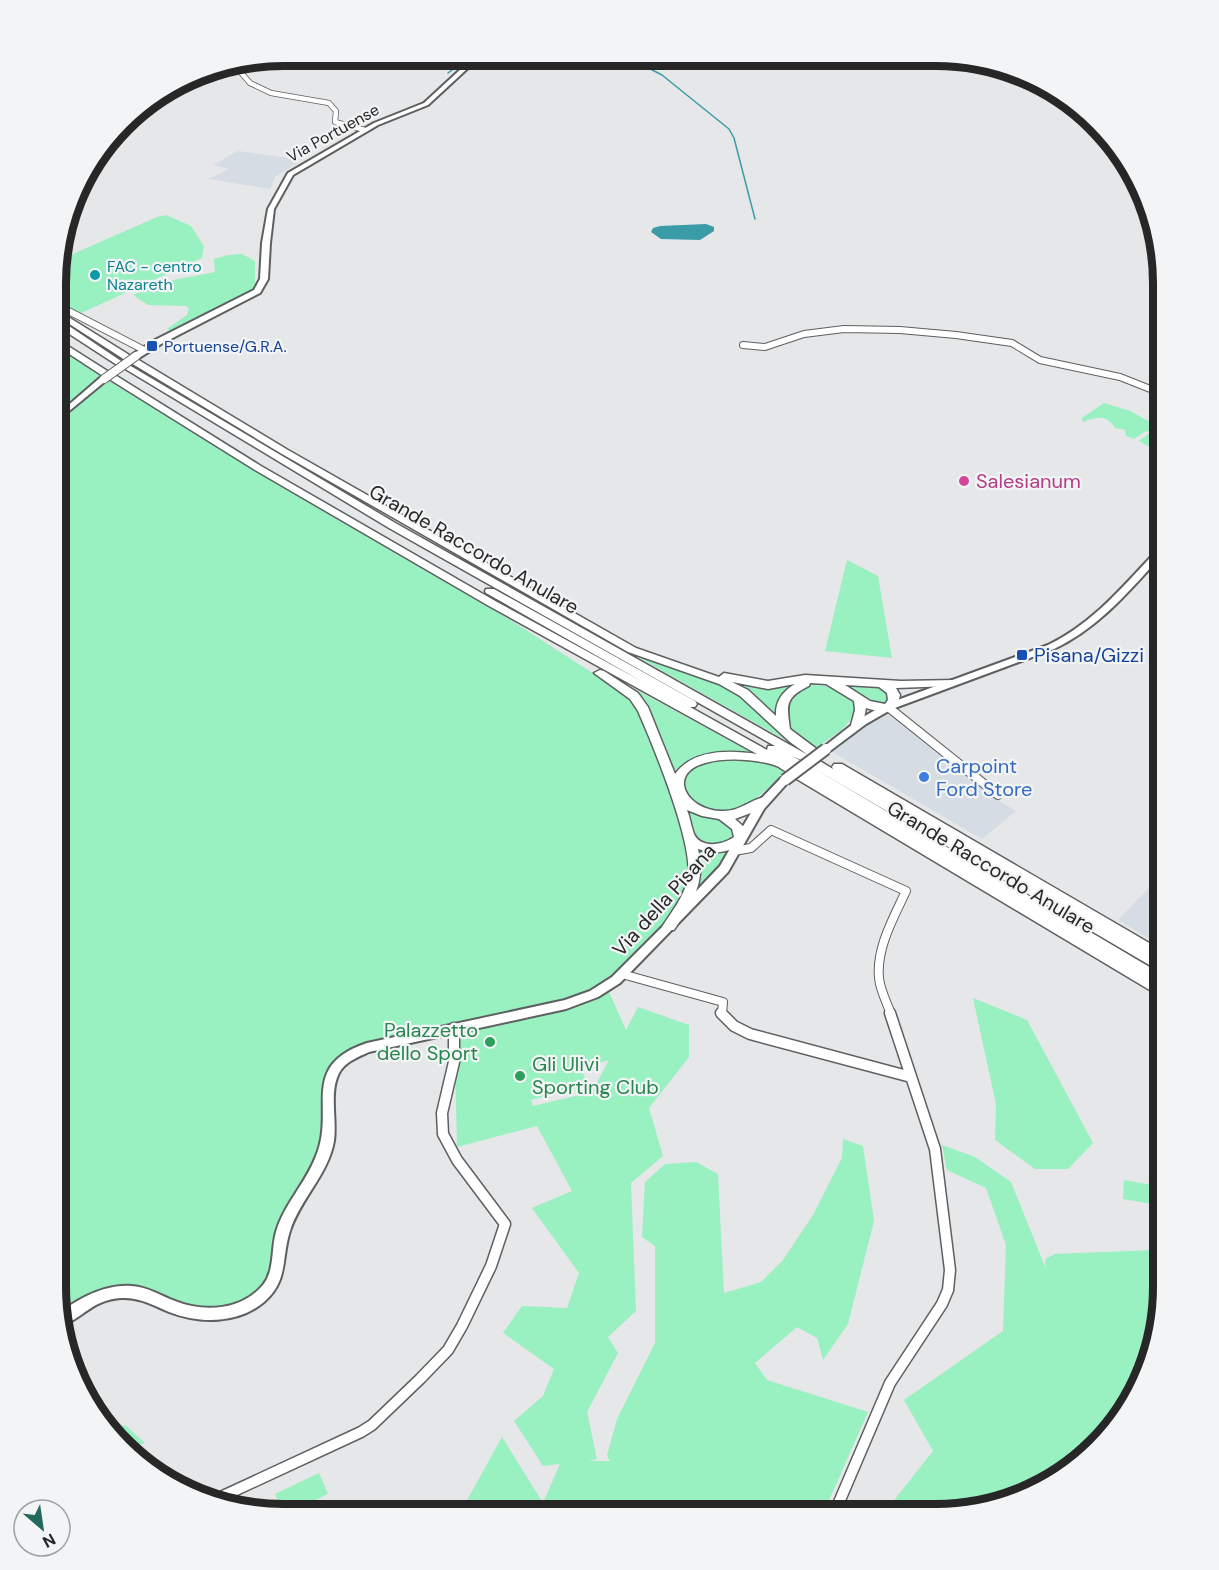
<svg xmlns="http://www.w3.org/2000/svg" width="1219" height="1570" font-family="'DM Sans',sans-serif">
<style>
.built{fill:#d5dce3}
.green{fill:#99f0c1;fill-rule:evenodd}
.water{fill:#399ca7}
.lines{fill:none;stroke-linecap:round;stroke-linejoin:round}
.stream{stroke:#399ca7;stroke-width:1.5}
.minor-far3-casing{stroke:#5e5f60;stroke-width:6}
.minor-far2-casing{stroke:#5e5f60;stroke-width:8}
.minor-far1-casing{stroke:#5e5f60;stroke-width:10}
.minor-casing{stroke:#5e5f60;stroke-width:13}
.major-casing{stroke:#5e5f60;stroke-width:4}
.highway-casing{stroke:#5e5f60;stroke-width:3}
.minor-far3{stroke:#fff;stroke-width:4.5}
.minor-far2{stroke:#fff;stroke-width:6}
.minor-far1{stroke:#fff;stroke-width:8}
.minor{stroke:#fff;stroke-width:10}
.major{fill:#fff;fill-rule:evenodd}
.highway{fill:#fff;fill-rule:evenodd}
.major-bridge-far1-casing{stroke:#5e5f60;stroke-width:10;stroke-linecap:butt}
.major-bridge-casing{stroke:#5e5f60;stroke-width:14;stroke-linecap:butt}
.major-bridge-far1{stroke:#fff;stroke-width:8}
.major-bridge{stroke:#fff;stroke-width:10}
.culture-dot{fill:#0f9aa8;stroke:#f3f4f5;stroke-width:2}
.transit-dot{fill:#1a4fb4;stroke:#f3f4f5;stroke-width:2}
.hotel-dot{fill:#d1479c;stroke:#f3f4f5;stroke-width:2}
.shop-dot{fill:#3f7fe0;stroke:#f3f4f5;stroke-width:2}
.leisure-dot{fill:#2e9e5b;stroke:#f3f4f5;stroke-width:2}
.labels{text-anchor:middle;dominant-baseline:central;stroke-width:4.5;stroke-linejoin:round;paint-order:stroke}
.far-street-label{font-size:16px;fill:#272728;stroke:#f3f4f5}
.far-culture-label{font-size:16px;fill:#0d838f;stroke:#f3f4f5;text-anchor:start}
.far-transit-label{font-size:16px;fill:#164399;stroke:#f3f4f5;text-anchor:start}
.hotel-label{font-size:20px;fill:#b23c85;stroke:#f3f4f5;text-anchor:start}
.street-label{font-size:20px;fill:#272728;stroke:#f3f4f5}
.transit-label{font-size:20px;fill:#164399;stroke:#f3f4f5;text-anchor:start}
.shop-label{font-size:20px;fill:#366cbe;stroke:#f3f4f5;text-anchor:start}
.leisure-label{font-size:20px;fill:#27864d;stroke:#f3f4f5;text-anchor:end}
.rim{fill:none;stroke:#272728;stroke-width:8}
</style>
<rect width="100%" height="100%" fill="#e5e7e8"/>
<path class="built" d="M238,151L303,160H295L293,162L297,163L275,177L270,189L209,179L229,169L213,165Z
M886,713L993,797L1016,811L982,839L829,750L866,723Z
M1163,873V947L1118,920Z"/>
<path class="green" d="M166,215L191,226L204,246L202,258L81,313L57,303V261L157,217Z
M242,254L255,261V287L246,294L171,331L167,329L187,315L189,308L186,306L148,305L133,295L168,281L215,272L214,259L228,255Z
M57,346L102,377L504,616L622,692L644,716L691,859L687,890L667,923L611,978L582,995L377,1042L332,1066L321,1148L272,1272C238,1331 184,1306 133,1288L62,1317L56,1287Z
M1104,403L1130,411L1163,429V454L1139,441L1151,432L1146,431L1134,439L1126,436L1125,430L1115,428C1106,414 1097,417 1083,422L1082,418Z
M847,560L878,576L892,658L825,651Z
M636,656L721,684L741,695L805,751Z
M598,669L756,755C717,746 706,759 675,779L634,693Z
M734,683L767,688L799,683L780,695L774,714L752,692Z
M834,683L878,687L889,694L890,702L880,707Z
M814,685C831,686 846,691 855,705C855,726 830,737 815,749L787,727L785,702L804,687Z
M736,757L767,763L786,772C751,801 734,830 687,798L683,780C696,761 714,759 736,757Z
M679,799L730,823L734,833L732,838L713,846L695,840Z
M697,848L709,852L728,851L715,870L696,889Z
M608,990L626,1030L638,1007L689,1025V1057L649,1108L663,1156L631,1183L636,1311L608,1337L618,1353L587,1412L597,1459L589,1461H610L607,1456L617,1419L655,1343V1246L642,1237L645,1182L665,1164L696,1162L718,1174L724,1293L761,1282L783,1260L813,1215L842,1158L843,1139L863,1146L874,1221L848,1324L823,1360L817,1338L797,1327L755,1363L767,1380L868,1412L823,1514L460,1513L502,1437L543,1503L560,1464L543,1466L514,1421L543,1396L554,1369L503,1333L522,1306L567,1308L579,1273L532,1208L572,1191L537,1126L457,1147L455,1057L465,1026ZM609,1060L592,1092L533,1106L531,1100L588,1085L581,1068Z
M973,998L1027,1020L1093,1143L1068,1169H1035L995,1140L996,1104Z
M942,1145L975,1157L1011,1182L1046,1269L1045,1259L1055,1254L1154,1250L1163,1252V1302L1151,1360L1125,1413L1086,1458L1037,1491L936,1514H897L892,1503L933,1451L904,1400L1003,1331L1006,1245L986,1188L947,1170Z
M1124,1180L1163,1187V1206L1123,1199Z
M125,1425L145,1443L127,1450L108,1430Z
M319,1473L328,1494L289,1513H283L275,1494Z"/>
<path class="water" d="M706,224L714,227V231L700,240L661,239L651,232L653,228L660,226Z"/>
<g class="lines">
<path class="stream" d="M627,57L662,75L729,129L734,138L755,219
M448,73L470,56"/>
<g class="minor-far3-casing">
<path id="minor-far3" d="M227,65L237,68L250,83L271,93L329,103L336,111L335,122L365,130"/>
</g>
<g class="minor-far2-casing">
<path id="minor-far2" d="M57,305L144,350
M743,345L765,347L804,334L844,329L900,330L956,335L1012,343L1040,360L1120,377L1163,394"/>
</g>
<g class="minor-far1-casing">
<path id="minor-far1" d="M888,707L998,795
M734,851L751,848L771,830L906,891C894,917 876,948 879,978C880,990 887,1003 891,1014
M622,974L723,1002L722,1014"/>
</g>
<g class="minor-casing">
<path id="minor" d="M721,1013L734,1026L750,1034L911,1077
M223,1496L361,1432L372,1425L420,1379L448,1350L462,1326L491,1266L505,1224L457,1160L443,1134L442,1113L454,1062V1028
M834,1514L890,1383L942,1304L948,1290L950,1270L935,1149L890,1013"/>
</g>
<g class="major-casing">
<path id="major" d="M475,56H481L428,105L378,125L293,175L274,209L270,243L268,279L260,293L161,344L139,358H133V354L155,340L254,290L260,279L262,243L268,209L288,173L374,123L424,103Z
M101,377H107L108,379L57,421V415Z
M1163,546V554C1130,590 1100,627 1054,649L892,709L866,724L830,751L826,752L821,749L858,720L884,705L1048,645C1094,623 1125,584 1160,547Z
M785,777L790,780L764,809L728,872L620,983L598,997L566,1009L369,1052C358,1057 345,1062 339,1073C329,1093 337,1119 334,1141C328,1175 300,1199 290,1231C281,1258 289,1280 264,1302C238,1324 200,1324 169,1312C153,1305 139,1297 121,1298C93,1300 86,1315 64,1325L61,1312C81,1297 106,1284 132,1286C148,1287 161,1296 175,1301C205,1313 242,1310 263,1285C275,1270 271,1249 276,1232C284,1204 306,1183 316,1156C336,1109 298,1066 367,1043L565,1000L590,991L612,977L665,924L720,866L756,804L781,778Z"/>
</g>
<g class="highway-casing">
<path id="highway" d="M57,310L131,356L132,359H137L288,450L636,648L719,677L724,673L768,681L805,675L901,681L955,680L957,682L955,684L951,686L896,688L900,695L898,704C889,713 879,712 866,708L863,725L857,729L851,725L855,710L854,701L826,684L810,683L809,686C784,698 787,706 790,729L818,750L820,753L818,756H811L813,759L818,760L833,769L832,767L834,764H842L1163,951V973L810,766L808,763L792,756L803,762L805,765L810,766L1163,975V986L1161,985L1163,987V998L795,778L794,773C785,774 782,767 774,765C754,759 726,757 705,763C666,774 687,810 721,811C739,812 748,801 764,797L770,801L756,811L735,819L744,827L746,838C734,853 716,855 698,849C706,884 692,902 674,930H664L662,927C672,911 684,897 688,878C694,844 653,745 638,711L630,699L594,673L600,670L604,671L638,693L648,707L675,774C693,749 729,750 757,754L489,606L255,470L109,379L108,376H103L57,346V339L109,372L110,375H115L261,466L497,602L643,682L486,593L485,591L486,589H494L695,701L697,704L695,707H690L767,750L768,746H775L389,528L122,367L126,364L129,365L397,524L808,755L790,742L740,696L719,684L628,652L282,454L131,363L130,360H125L57,316ZM732,682L768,689L795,684C783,691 775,701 776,716L748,690ZM845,685L879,687L887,693L888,700L885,704L870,701ZM687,810L702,816L719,819L732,829L734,837C723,845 701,849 694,834C691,826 690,817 687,810Z
M57,320H60L124,363L120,366L117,365L57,326Z"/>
</g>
<use href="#minor-far3" class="minor-far3"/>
<use href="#minor-far2" class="minor-far2"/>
<use href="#minor-far1" class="minor-far1"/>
<use href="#minor" class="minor"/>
<use href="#major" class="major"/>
<use href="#highway" class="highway"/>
<g class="major-bridge-far1-casing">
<path id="major-bridge-far1" d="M104,379L136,356"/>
</g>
<g class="major-bridge-casing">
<path id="major-bridge" d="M785,780L826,749"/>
</g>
<use href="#major-bridge-far1" class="major-bridge-far1"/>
<use href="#major-bridge" class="major-bridge"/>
</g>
<circle class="culture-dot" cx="95" cy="275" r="6"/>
<g class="transit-dot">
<rect x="146" y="340" width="12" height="12" rx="3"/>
<rect x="1016" y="649" width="12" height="12" rx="3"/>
</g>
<circle class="hotel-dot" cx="964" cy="481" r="6"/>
<circle class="shop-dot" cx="924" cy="777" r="6"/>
<g class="leisure-dot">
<circle cx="490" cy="1042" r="6"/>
<circle cx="520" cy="1076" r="6"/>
</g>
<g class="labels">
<g class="far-street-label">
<text transform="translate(333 133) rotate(-29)">Via Portuense</text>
</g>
<g class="far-culture-label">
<text x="107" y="266">FAC - centro<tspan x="107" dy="18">Nazareth</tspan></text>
</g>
<g class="far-transit-label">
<text x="164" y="346">Portuense/G.R.A.</text>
</g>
<g class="hotel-label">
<text x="976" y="481">Salesianum</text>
</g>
<g class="street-label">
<text transform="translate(474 549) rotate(30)">Grande Raccordo Anulare</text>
<text transform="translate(991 867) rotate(31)">Grande Raccordo Anulare</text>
<text transform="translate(664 900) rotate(-48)">Via della Pisana</text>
</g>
<g class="transit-label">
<text x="1034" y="655">Pisana/Gizzi</text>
</g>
<g class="shop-label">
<text x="936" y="766">Carpoint<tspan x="936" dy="23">Ford Store</tspan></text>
</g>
<g class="leisure-label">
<text x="478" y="1030">Palazzetto<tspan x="478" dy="23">dello Sport</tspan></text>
<text x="532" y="1064" text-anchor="start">Gli Ulivi<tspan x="532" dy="23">Sporting Club</tspan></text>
</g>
</g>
<path d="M0 0H1219V1570H0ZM283 66H936A217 217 0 0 1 1153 283V1287A217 217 0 0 1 936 1504H283A217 217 0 0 1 66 1287V283A217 217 0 0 1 283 66Z" fill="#f3f4f5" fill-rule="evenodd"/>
<path class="rim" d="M283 66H936A217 217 0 0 1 1153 283V1287A217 217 0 0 1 936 1504H283A217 217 0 0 1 66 1287V283A217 217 0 0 1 283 66Z"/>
<g transform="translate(42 1528) rotate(151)"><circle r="28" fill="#f3f4f5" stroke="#a1a2a3" stroke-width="1.5"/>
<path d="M0-4.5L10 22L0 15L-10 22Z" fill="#22695e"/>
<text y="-9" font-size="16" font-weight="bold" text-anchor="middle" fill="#272728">N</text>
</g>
</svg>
